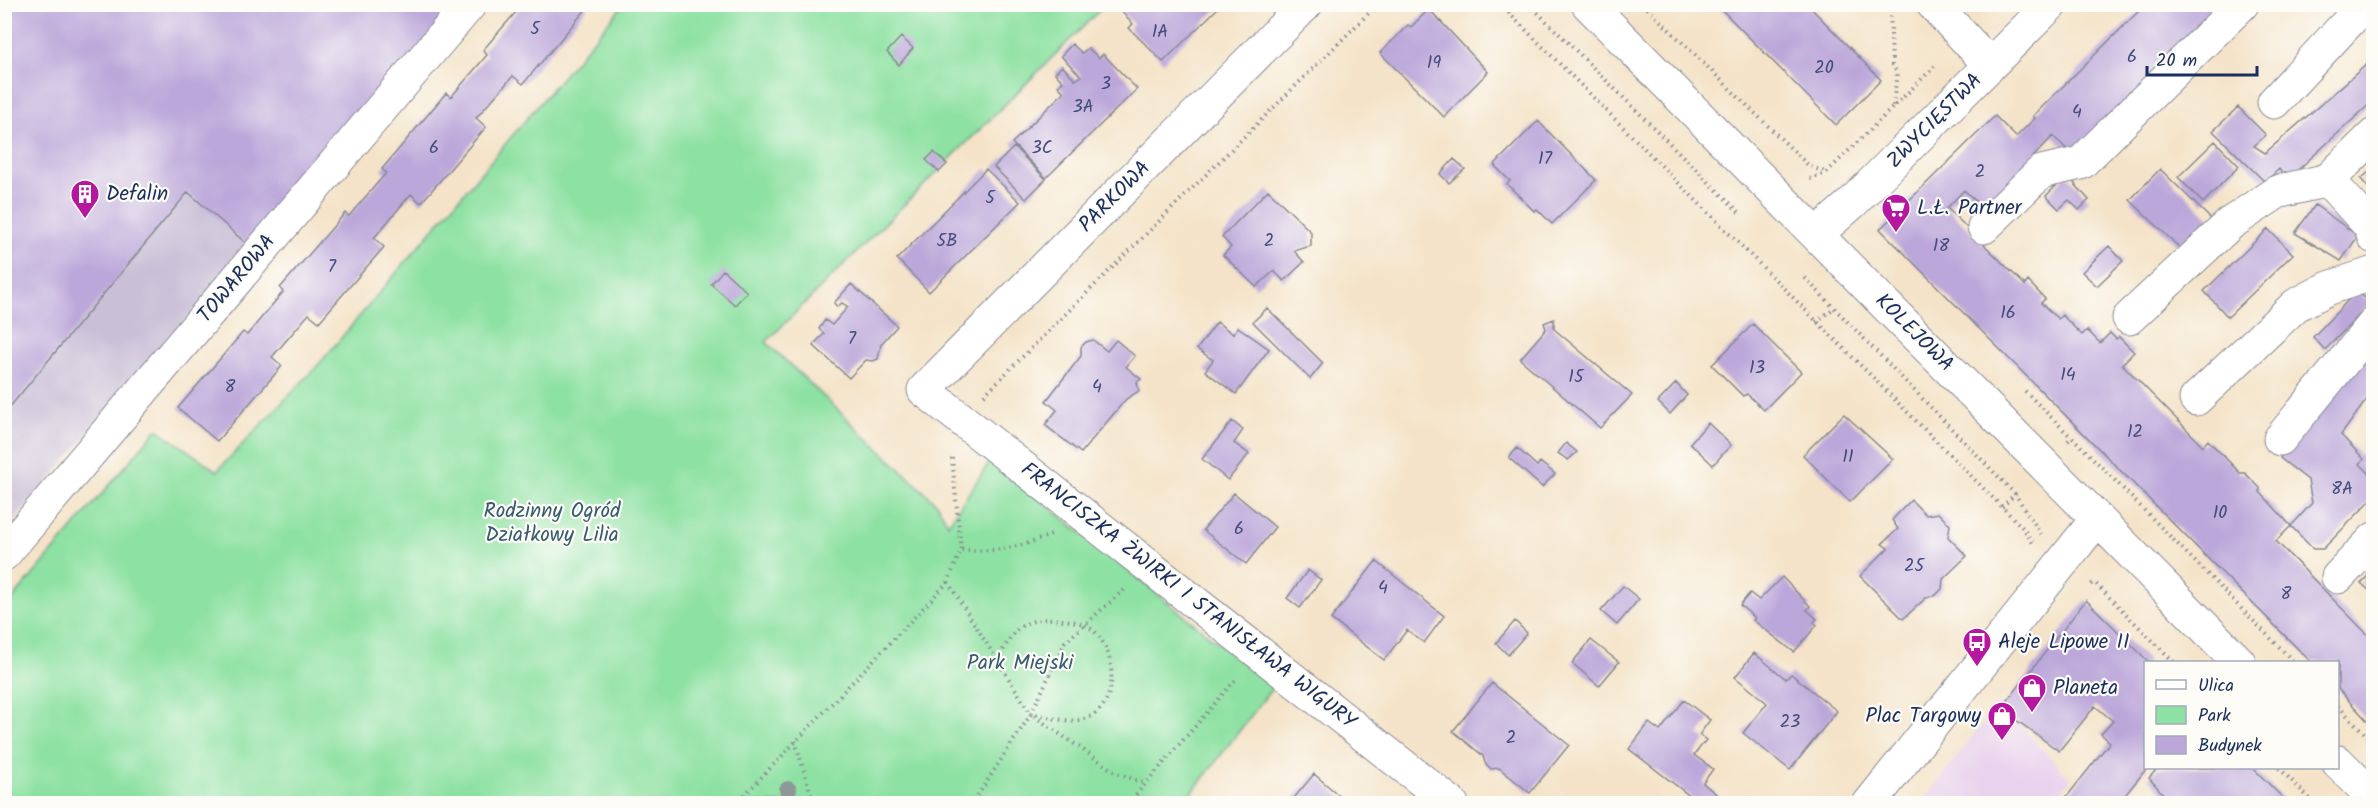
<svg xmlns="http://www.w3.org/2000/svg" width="2378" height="808" font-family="Kalam,sans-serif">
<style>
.built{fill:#e9d2ed}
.industrial{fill:#c9bfd7}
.green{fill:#8de1a2;stroke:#548880;stroke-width:1.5}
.building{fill:#bca7da}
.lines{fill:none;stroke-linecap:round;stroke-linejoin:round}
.minor-casing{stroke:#888993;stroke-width:35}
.path{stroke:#888993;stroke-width:4;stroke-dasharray:1.5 4.5;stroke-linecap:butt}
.minor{stroke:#fff;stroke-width:33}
.tree{fill:#8d9997}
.labels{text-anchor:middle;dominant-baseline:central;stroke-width:4.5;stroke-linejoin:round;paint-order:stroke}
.number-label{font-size:18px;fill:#434d7d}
.street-label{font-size:21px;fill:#1b2f5e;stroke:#fdfcf7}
.poi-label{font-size:21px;fill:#1b2f5e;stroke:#fdfcf7;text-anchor:start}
.park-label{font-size:21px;fill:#385c6f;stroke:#fdfcf7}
</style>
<rect width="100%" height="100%" fill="#fdfcf7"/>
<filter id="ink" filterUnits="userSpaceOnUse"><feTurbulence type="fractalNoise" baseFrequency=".0167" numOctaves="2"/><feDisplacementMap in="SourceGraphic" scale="12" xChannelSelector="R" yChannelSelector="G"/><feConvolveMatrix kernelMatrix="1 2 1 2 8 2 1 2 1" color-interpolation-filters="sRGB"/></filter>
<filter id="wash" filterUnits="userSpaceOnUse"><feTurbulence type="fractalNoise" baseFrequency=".008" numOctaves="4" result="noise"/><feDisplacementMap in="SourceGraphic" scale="24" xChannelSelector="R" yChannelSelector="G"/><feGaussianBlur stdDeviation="1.35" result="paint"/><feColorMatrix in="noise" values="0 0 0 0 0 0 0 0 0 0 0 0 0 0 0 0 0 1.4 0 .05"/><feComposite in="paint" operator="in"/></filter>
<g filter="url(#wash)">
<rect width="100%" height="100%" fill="#f4e3c8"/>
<path class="built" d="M1998,703L2071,779L2052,803L1921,804Z"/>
<path class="industrial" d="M5,5H457L5,531Z"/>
<path class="green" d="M623,5H1105L766,342L937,504L948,524L991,460L1273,687L1184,803L5,804V608L157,429L217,471L320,363Z"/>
<g id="blocks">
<path class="building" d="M4,4H457L249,246L188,192L4,414Z
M523,4H583L587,8L523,84L513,76L476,118L486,127L421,203L411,194L374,238L384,247L319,322L309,314L272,357L282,366L217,441L178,408L243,332L247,335L283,292L280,288L345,213L349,216L386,173L382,169L446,93L451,97L487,55L483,50Z
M1115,4H1215L1218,8L1163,62L1129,28L1133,24Z
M1716,4H1807L1881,80L1836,125Z
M2146,4H2224L2073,155L2053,136L1987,205L1979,204L1964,190L1947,208L2025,285L2028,281L2045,299L2041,303L2058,319L2062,315L2082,335L2087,330L2100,343L2110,333L2116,339L2119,337L2134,352L2122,364L2203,446L2208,440L2240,473H2245L2260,488V492L2291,526L2276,541L2373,640V727L2338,689V662H2311L1880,229L1995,116L2016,137L2035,118L2033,116Z
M1429,9L1488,72L1444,117L1380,53L1408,25L1411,27Z
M901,37L913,48L899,65L887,52Z
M1072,44L1082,53L1088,48L1099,58L1103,54L1137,89L1046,178L1012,143L1064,92L1058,86L1063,82L1055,73L1062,66L1076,80L1081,76L1061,56Z
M2373,59V101L2287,180L2279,169L2265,182L2213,131L2238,107L2266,135L2254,146L2265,153Z
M1538,121L1596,180L1552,224L1537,209L1534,211L1507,184L1510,181L1494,165Z
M2215,141L2239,166L2203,203L2178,177Z
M1014,147L1046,179L1026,199L994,167Z
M934,152L947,164L939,172L926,160Z
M1454,159L1465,169L1449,183L1440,174Z
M2373,168V193L2361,179Z
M986,169L1020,202L929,292L897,259Z
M2160,169L2212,220L2183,251L2130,200Z
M2067,175L2089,200L2079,210L2069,200L2059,209L2046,196Z
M1268,190L1311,232V246L1294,251L1304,262L1284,281L1274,271L1256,287L1223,255L1231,247L1222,237Z
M2315,205L2358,236L2341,261L2295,233Z
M2268,229L2293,254L2228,317L2204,291Z
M2109,246L2123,261L2097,286L2082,272Z
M723,270L747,292L735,305L711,284Z
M851,284L897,326L881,344L878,359L873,361L866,360L849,378L813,345L824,334L819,329L825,320L832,325L848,307L842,303L837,307L834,303Z
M2356,292L2372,302L2325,350L2313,337Z
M1267,308L1323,363L1310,379L1253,322Z
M1554,319V329L1632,395L1600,428L1520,359L1546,329L1544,323Z
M1217,322L1233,334L1238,327L1269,349L1236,394L1205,371L1213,360L1197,349Z
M1753,324L1801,372L1764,410L1747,394L1743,396L1712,365Z
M2373,339V391L2341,435L2364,459L2360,464L2373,477V498L2323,549H2313L2291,526L2312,503L2308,480L2280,458Z
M1093,340L1107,351L1116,340L1135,356L1126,367L1141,379L1137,382L1139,391L1126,399L1081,453L1045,425L1057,410L1046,401L1081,356V347L1086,342Z
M1676,383L1687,395L1670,414L1658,402Z
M1844,414L1893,459L1850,502L1803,455Z
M1232,421L1243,430L1234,443L1249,454L1228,480L1202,459Z
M1708,423L1731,445L1713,465L1690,443Z
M1566,443L1577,452L1568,460L1558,453Z
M1517,448L1537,466L1540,462L1555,474L1542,487L1509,458Z
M1234,493L1275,527L1246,564L1203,530Z
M1911,500L1926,515L1938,513L1950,525L1948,537L1967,556L1943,579L1942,589L1936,595L1926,598L1903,619L1860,576L1888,548L1882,544L1898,529L1892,520Z
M1376,561L1444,616L1424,643L1407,630L1384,660L1331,619Z
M1308,570L1321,580L1300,608L1287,598Z
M2373,571V591L2372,593L2361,583Z
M1782,577L1810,606L1807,610L1817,619L1814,622L1817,625L1794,652L1753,620L1755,618L1740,605L1750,593L1759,600Z
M1623,586L1639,599L1617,625L1601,611Z
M2086,600L2149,662L2145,663L2147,768L2118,804H2061L2110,742L2101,734L2113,721L2095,706L2059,751L2001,709Z
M1515,621L1527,633L1508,655L1496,643Z
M1591,640L1619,662L1599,686L1572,663Z
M1754,653L1786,679L1791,674L1837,711L1790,770L1743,733L1767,703L1735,677Z
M1492,683L1569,745L1530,793L1499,768L1491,769L1485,763L1483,756L1453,731Z
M1684,700L1710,720L1699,735L1706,740L1694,755L1713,769L1703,783L1728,804H1686L1691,797L1629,749L1649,723L1660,731Z
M2158,768H2253L2289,804H2172L2149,778Z
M1314,774L1349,804H1289Z"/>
</g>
</g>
<g filter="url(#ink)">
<use href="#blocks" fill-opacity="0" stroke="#888993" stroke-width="1.5"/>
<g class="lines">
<g class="minor-casing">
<path id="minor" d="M1306,4L924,390L1452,804
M1588,4L2239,662
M1933,4L1990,65
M2274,102L2365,4
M2374,135L2328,180L2370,226L2374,237
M1984,227L2041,172L2081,163L2242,4
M1817,234L1852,203L2051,4
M2129,318L2231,223L2277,192L2328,180
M2196,399L2296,305L2329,288L2374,273
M2280,439L2374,324
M4,554L470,4
M2338,577L2374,539
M2338,762L2374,798
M1869,804L2097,519"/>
</g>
<path class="path" d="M1500,4L2023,528L2033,543
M1529,4L1742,215
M1643,4L1809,166L1825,172
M1890,4L1892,65L1897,72L1893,106
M1810,179L1826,173L1935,66
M1805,278L2015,494L2041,534
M1816,322L1834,308
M2025,391L2071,437
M984,395L1378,4
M2068,441L2072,437L2294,662
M952,458L961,550
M2002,507L2016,493
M948,582L1031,714L972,804
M2091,584L2095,583L2174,662
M1124,590L1065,642L1031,714L1115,772L1146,784
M998,661C1011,632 1021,618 1054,619C1064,620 1077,621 1085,625C1118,641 1123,708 1084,719C1069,723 1050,718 1035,714
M2338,706L2374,743
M795,741L814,804
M2279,768L2315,804
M736,804L948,582L961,550C997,552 1017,548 1051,535
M1128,804L1236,679
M1827,804L1834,795"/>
<use href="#minor" class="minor"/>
</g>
<circle class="tree" cx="788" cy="790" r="9"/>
</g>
<defs>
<g id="building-pin" transform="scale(1.5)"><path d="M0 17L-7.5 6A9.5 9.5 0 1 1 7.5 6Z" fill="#b5179e" stroke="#fdfcf7"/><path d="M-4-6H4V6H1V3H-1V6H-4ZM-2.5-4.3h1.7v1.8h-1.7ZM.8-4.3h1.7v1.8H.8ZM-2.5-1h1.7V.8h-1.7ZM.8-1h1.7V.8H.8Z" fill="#fff"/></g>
<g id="supermarket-pin" transform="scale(1.5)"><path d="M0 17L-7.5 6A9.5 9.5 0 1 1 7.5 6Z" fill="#b5179e" stroke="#fdfcf7"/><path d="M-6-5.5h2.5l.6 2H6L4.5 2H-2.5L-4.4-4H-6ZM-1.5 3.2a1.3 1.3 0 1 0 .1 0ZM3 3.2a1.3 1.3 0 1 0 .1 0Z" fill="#fff"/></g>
<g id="bus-pin" transform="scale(1.5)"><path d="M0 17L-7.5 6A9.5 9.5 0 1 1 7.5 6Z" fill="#b5179e" stroke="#fdfcf7"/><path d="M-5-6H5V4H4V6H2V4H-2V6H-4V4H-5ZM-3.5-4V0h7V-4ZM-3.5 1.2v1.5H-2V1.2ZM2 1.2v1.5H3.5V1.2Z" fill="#fff"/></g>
<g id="shop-pin" transform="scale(1.5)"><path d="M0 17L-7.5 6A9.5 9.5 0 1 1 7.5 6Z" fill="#b5179e" stroke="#fdfcf7"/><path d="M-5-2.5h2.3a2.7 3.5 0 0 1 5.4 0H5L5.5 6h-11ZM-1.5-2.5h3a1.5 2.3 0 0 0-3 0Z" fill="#fff"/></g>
</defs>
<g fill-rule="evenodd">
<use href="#building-pin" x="85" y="194"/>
<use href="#supermarket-pin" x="1896" y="208"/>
<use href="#bus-pin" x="1977" y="642"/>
<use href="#shop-pin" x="2032" y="688"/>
<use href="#shop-pin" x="2002" y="716"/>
</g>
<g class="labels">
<g class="number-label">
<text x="535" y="29">5</text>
<text x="1160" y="32">1A</text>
<text x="2132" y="57">6</text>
<text x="1434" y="63">19</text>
<text x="1824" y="68">20</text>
<text x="1106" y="84">3</text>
<text x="1083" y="107">3A</text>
<text x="2077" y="112">4</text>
<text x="434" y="148">6</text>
<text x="1042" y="148">3C</text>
<text x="1545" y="159">17</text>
<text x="1980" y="172">2</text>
<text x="990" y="198">5</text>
<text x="947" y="241">5B</text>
<text x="1269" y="241">2</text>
<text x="1941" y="246">18</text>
<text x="332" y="267">7</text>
<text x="2008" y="313">16</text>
<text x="852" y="339">7</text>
<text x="1757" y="368">13</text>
<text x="2068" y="375">14</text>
<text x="1576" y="377">15</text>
<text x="230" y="387">8</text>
<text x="1097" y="387">4</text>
<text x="2135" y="432">12</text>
<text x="1848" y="457">11</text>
<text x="2342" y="489">8A</text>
<text x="2220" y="513">10</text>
<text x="1239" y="529">6</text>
<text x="1914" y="566">25</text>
<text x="1383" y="588">4</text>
<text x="2286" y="594">8</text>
<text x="1790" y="722">23</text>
<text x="1511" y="738">2</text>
</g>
<g class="street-label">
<text transform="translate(1935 121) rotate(-45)">ZWYCIĘSTWA</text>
<text transform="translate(1115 197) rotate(-45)">PARKOWA</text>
<text transform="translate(237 279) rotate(-50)">TOWAROWA</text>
<text transform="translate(1914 333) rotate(45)">KOLEJOWA</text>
<text transform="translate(1188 596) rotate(38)">FRANCISZKA ŻWIRKI I STANISŁAWA WIGURY</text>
</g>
<g class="poi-label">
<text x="106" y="194">Defalin</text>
<text x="1917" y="208">L.Ł. Partner</text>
<text x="1998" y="642">Aleje Lipowe II</text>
<text x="2053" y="688">Planeta</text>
<text x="1981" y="716" text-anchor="end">Plac Targowy</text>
</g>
<g class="park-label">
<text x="552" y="511">Rodzinny Ogród<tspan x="552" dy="24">Działkowy Lilia</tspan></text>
<text x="1020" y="663">Park Miejski</text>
</g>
</g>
<rect width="2378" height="808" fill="none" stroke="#fdfcf7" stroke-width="24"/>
<rect x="2144" y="661" width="195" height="108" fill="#fdfcf7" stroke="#a3aaba" stroke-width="1.5"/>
<rect x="2156" y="680" width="30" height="9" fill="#ffffff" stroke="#a3aaba" stroke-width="1.5"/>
<text x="2198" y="691" font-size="18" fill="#1b2f5e">Ulica</text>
<rect x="2156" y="706" width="30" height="18" fill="#8de1a2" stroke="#a3aaba" stroke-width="1.5"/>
<text x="2198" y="721" font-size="18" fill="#1b2f5e">Park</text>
<rect x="2156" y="736" width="30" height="18" fill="#bca7da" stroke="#a3aaba" stroke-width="1.5"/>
<text x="2198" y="751" font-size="18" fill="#1b2f5e">Budynek</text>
<path d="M2147 66v9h110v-9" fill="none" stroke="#1b2f5e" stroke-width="3"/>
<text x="2156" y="66" font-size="18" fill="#1b2f5e" stroke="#fdfcf7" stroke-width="4.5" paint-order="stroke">20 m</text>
</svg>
